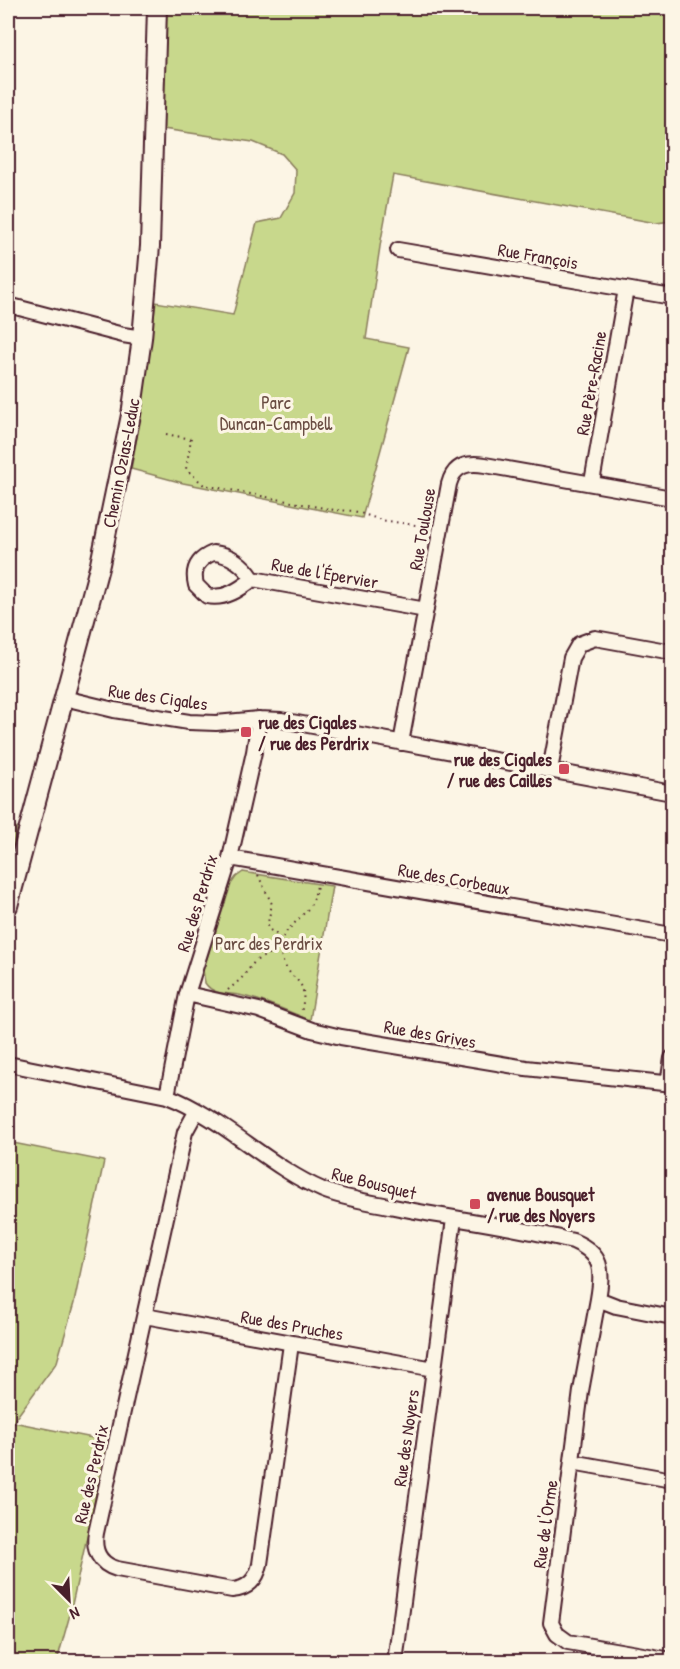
<svg xmlns="http://www.w3.org/2000/svg" width="680" height="1669" font-family="'Patrick Hand',sans-serif">
<style>
.green{fill:#c8d88c;stroke:#897c5c;stroke-width:1.5}
.lines{fill:none;stroke-linecap:round;stroke-linejoin:round}
.minor-casing{stroke:#4a1f2b;stroke-width:18}
.tertiary-casing{stroke:#4a1f2b;stroke-width:22}
.path{stroke:#4a1f2b;stroke-width:2;stroke-dasharray:1.5 4.5;stroke-linecap:butt}
.minor{stroke:#fcf5e5;stroke-width:14}
.tertiary{stroke:#fcf5e5;stroke-width:18}
.poi-dot{fill:#d1495b;stroke:#fcf5e5;stroke-width:2}
.labels{text-anchor:middle;dominant-baseline:central;stroke-width:6;stroke-linejoin:round;paint-order:stroke}
.street-label{font-size:18px;fill:#4a1f2b;stroke:#fcf5e5}
.park-label{font-size:18px;fill:#6a4d43;stroke:#fcf5e5}
.poi-label{font-size:18px;font-weight:bold;fill:#4a1f2b;stroke:#fcf5e5;text-anchor:start}
</style>
<rect width="100%" height="100%" fill="#fcf5e5"/>
<filter id="ink" filterUnits="userSpaceOnUse"><feTurbulence type="fractalNoise" baseFrequency=".0167" numOctaves="2"/><feDisplacementMap in="SourceGraphic" scale="12" xChannelSelector="R" yChannelSelector="G"/><feConvolveMatrix kernelMatrix="1 2 1 2 8 2 1 2 1" color-interpolation-filters="sRGB"/></filter>
<g filter="url(#ink)">
<path class="green" d="M166,8H672V221L656,223L393,175L381,240L366,339L409,347L362,518L183,483L131,469L137,437L156,302L233,315L257,223L281,218L295,193L296,170L282,154L253,142L163,129Z
M8,824L17,828L8,867Z
M243,872L332,886L310,1020C287,1011 264,1000 239,995C226,993 213,995 205,983L203,970L231,884L236,877Z
M8,1142L104,1161L74,1303L57,1362L13,1422L108,1441L69,1618L57,1661H8Z"/>
<g class="lines">
<g class="minor-casing">
<path id="minor" d="M398,250L672,297
M8,305L123,335L142,338
M592,482L626,289
M213,553C230,554 244,565 253,579C240,589 225,600 207,596L196,585C192,569 198,559 213,553Z
M253,579L426,610
M64,698L114,710L189,722L216,723L259,719L281,720L672,793
M401,743L449,484C454,465 468,462 485,465L672,498
M550,770L571,658L579,644L595,638L672,652
M230,858L672,935
M187,994L259,1010L312,1030L341,1037L526,1068L672,1084
M8,1064L167,1096C224,1118 267,1166 323,1190C345,1199 370,1202 394,1207C453,1219 514,1226 573,1241C603,1254 603,1270 598,1299L616,1306L672,1317
M668,1084L672,1058
M167,1096L187,994L230,858L254,752L259,719
M196,1112L185,1132L96,1533C93,1550 99,1564 117,1569L232,1590C248,1589 257,1579 260,1564L291,1344
M598,1299L581,1391L551,1623L557,1634L568,1642L672,1660
M145,1316L434,1369
M572,1462L672,1480
M395,1662L454,1219"/>
</g>
<g class="tertiary-casing">
<path id="tertiary" d="M8,906L100,564L131,415L142,338L150,246L157,8"/>
</g>
<path class="path" d="M166,434L191,439L186,469L204,485L334,510L354,511L381,520L429,527
M258,875L272,904L267,927C270,931 276,933 278,936C283,942 280,952 282,959C292,986 310,975 301,1013
M228,990L241,979L255,961L273,952L287,931L308,909L313,901L317,886"/>
<use href="#minor" class="minor"/>
<use href="#tertiary" class="tertiary"/>
</g>
</g>
<g class="poi-dot">
<rect x="240" y="726" width="12" height="12" rx="3"/>
<rect x="558" y="763" width="12" height="12" rx="3"/>
<rect x="469" y="1198" width="12" height="12" rx="3"/>
</g>
<g class="labels">
<g class="street-label">
<text transform="translate(538 256) rotate(10)">Rue François</text>
<text transform="translate(591 383) rotate(-80)">Rue Père-Racine</text>
<text transform="translate(121 463) rotate(-79)">Chemin Ozias-Leduc</text>
<text transform="translate(422 529) rotate(-80)">Rue Toulouse</text>
<text transform="translate(325 573) rotate(10)">Rue de l'Épervier</text>
<text transform="translate(158 697) rotate(8)">Rue des Cigales</text>
<text transform="translate(454 879) rotate(10)">Rue des Corbeaux</text>
<text transform="translate(197 903) rotate(-73)">Rue des Perdrix</text>
<text transform="translate(430 1034) rotate(10)">Rue des Grives</text>
<text transform="translate(374 1183) rotate(14)">Rue Bousquet</text>
<text transform="translate(292 1325) rotate(10)">Rue des Pruches</text>
<text transform="translate(406 1438) rotate(-82)">Rue des Noyers</text>
<text transform="translate(91 1474) rotate(-77)">Rue des Perdrix</text>
<text transform="translate(545 1524) rotate(-82)">Rue de l'Orme</text>
</g>
<g class="park-label">
<text x="276" y="402">Parc<tspan x="276" dy="21">Duncan-Campbell</tspan></text>
<text x="269" y="943">Parc des Perdrix</text>
</g>
<g class="poi-label">
<text x="258" y="722">rue des Cigales<tspan x="258" dy="21">/ rue des Perdrix</tspan></text>
<text x="552" y="759" text-anchor="end">rue des Cigales<tspan x="552" dy="21">/ rue des Cailles</tspan></text>
<text x="487" y="1194">avenue Bousquet<tspan x="487" dy="21">/ rue des Noyers</tspan></text>
</g>
</g>
<rect width="680" height="1669" fill="none" stroke="#fcf5e5" stroke-width="30"/>
<rect x="15" y="15" width="650" height="1639" fill="none" stroke="#4a1f2b" stroke-width="2" filter="url(#ink)"/>
<g transform="translate(69 1600) rotate(156)" stroke="#fcf5e5" stroke-width="4.5" paint-order="stroke">
<path d="M0-4.5L10 22L0 15L-10 22Z" fill="#4a1f2b"/>
<text y="-9" font-size="16" font-weight="bold" text-anchor="middle" fill="#4a1f2b">N</text>
</g>
</svg>
